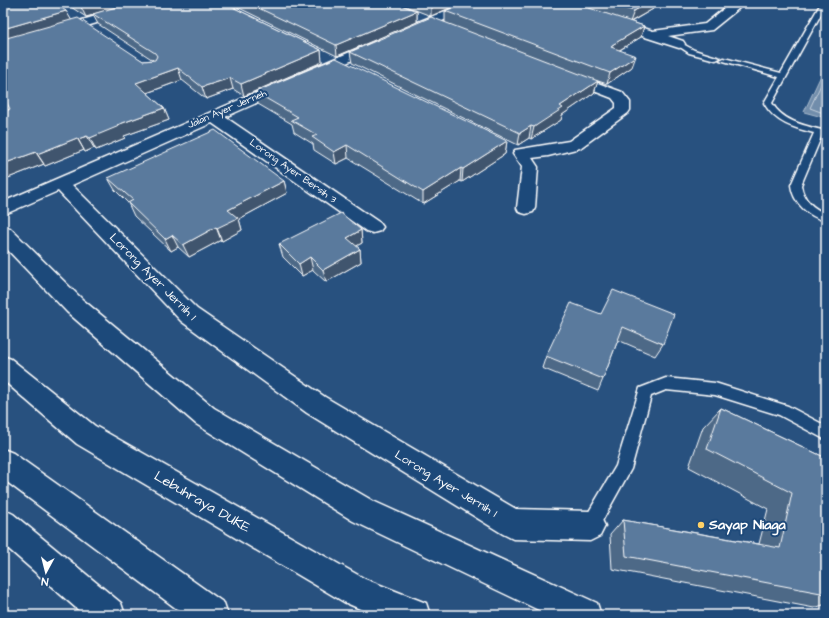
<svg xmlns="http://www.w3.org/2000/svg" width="829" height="618" font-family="'Architects Daughter',sans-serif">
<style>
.water{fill:#718dab;stroke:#aabbcd}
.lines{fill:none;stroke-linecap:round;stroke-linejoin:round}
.shore{stroke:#c6d1dd;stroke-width:1}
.lane-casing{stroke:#fff;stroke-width:3}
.street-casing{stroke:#fff;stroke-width:3}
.highway-casing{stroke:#fff;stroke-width:3}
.lane{fill:#1f4a7a;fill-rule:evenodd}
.street{fill:#1f4a7a;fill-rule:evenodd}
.highway{fill:#1f4a7a;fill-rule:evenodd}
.wall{fill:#4d6987;stroke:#fff}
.shaded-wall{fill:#3f556e;stroke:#fff}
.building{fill:#5a7a9d;stroke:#fff}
.poi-dot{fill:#ffd166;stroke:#1f4a7a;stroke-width:1.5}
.labels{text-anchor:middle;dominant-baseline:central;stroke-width:4;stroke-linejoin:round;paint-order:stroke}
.far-street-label{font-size:10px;fill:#fff;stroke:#1f4a7a}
.street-label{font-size:12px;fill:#fff;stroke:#1f4a7a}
.near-street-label{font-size:14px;fill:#fff;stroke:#1f4a7a}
.near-poi-label{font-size:14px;font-weight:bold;fill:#fff;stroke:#1f4a7a;text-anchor:start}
</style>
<rect width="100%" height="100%" fill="#28517f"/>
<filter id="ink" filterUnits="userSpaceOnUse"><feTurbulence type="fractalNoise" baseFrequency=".025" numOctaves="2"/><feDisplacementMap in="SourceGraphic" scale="8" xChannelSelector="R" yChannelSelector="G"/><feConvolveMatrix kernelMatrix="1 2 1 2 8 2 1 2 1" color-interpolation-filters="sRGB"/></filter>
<g filter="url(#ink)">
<path class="water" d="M824,69H826V118L804,112Z"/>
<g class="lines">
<path class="shore" d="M826,74L810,108L826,114"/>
<g class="lane-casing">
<path id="lane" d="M821,3H826V5L772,103C783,122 806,126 826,131V137L822,135L801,185C803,200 813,208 826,214V221C809,217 793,203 791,185L814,133C794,128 775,123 764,103L779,77L720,60L724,58L781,73Z
M679,42L694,50L720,58L716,60L689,53L677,45V43Z
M666,378L715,383L788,406L826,426V440L779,415L715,395L666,390L651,396L631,469L596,532L590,534L584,532L582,526L584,520L616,466L640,388Z"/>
</g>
<g class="street-casing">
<path id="street" d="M141,3H159L157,5L3,51V43Z
M465,3H481L479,5L414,33H406L404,30L406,27Z
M731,3H743L738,9L712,30L668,36L683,41L685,44L683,47L679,48L611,26L609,23L611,20L615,19L653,31L705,24Z
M378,40L382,41L384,44L382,47L225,117L380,223L383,227L380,231L373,233L366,231L212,123L72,185L197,309L325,397L516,509L590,511L600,516L605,526L600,536L590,541L513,539L503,534L307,413L181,321L58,191L3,215V202Z
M568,72L622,92L630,102V110L628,113L580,148L548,156L532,158L538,167L535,208L533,212L526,214L519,212L517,208L522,167L513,154L515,150L569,141L616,108V103L612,98L563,79L561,76L563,73Z"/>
</g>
<g class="highway-casing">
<path id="highway" d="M3,227L10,228L83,300L214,408L373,501L597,603L601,615H549L353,521L196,424L67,312L3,245Z
M3,356L11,359L95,426L365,579L426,603L430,615H374L344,602L77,444L3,380Z
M3,449L13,453L224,603L228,615H185L3,479Z
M3,509L13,514L121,603L125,615H84L3,544Z"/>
</g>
<use href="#lane" class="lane"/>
<use href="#street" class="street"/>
<use href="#highway" class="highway"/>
</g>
<path class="wall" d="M3,3L66,11L71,20L143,61L153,60L98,24L93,15L86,17L65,3H224L321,50L322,62L244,96L233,89L206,99L182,80L147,93L164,108L169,120L124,136L125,138L96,150L94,148L85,152L84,150L45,166L44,164L3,180V113L9,110L3,107Z
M229,3H396L417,11V22L337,56Z
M397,3H461L431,16Z
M464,3H654L653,9L631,22L644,26L641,37L620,50L632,67L607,84L598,81L594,93L562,115L561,120L531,139L529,138L518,145L352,63L350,52L445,22V11Z
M255,92L507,141L505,154L462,182L460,181L423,204L348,158L336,164L314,150L313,144L294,132L292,124L258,104Z
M108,178L284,181L287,193L239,219L242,230L222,241L221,240L189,257L178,247L171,251L134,216L128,203L115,190Z
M361,230L362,243L356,246L360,249L361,262L326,282L313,270L302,276L283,257L279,244Z
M601,314L663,344L655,356L618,340L603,379L598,391L542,368L546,356Z
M721,408L826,458V604L814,608L612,569L610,535L623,520L759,544L768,509L689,467L703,427Z"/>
<path class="shaded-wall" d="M94,3H136L93,14V15L86,17L81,7Z
M437,3H461L431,16V6Z
M648,3H654L653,9L630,22L634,11Z
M66,11L72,21L3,43V29Z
M417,11V22L337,56L336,45Z
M644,26L641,37L611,55L608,58L612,45Z
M321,50L322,62L244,96L241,84Z
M636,56L632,67L607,84L610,73Z
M178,68L182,80L141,95L136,83Z
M230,78L233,89L206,99L202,87Z
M598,81L594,93L562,115L561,120L531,139L534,127L560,106Z
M164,108L169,120L124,136L125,138L96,150L90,138L117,125Z
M531,126L529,138L518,145L520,133Z
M87,136L94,148L85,152L78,139Z
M77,138L84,150L45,166L37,154Z
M507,141L505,154L462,182L463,169Z
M347,145L348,158L336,164L334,152Z
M36,152L44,164L3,180V164Z
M461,168L460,181L423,204V192Z
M284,181L287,193L239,219L242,230L222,241L217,228L228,210Z
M216,227L221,240L189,257L183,245Z
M361,230L362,243L349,250L347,238Z
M172,235L178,247L171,251L165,239Z
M360,249L361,262L326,282L323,270Z
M310,257L313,270L302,276L299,264Z"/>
<path class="building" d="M3,3H55L66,11L3,29Z
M76,3H94L81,7Z
M129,3H224L321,50L241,84L230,78L202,87L178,68L136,83L164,108L117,125L119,126L90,138L87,136L78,139L77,138L37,154L36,152L3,164V113L10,109L5,99H3V39L78,18L143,61L155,60L157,56L155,53L93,14Z
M248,3H396L417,11L336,45Z
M424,3H437L431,6Z
M464,3H574L644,26L612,45H614L611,47L636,56L610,73L445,11Z
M607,3H648L634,11Z
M431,17L598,81L560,106L563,108L534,127L531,126L520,133L350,52Z
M336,58L507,141L463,169L461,168L423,192L347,145L334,152L312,137L317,135L291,120L298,117L255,92Z
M215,130L284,181L228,210L238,218L217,228L216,227L183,245L172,235L165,239L128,203L133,200L108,178Z
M341,213L361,230L347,238L360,249L323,270L310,257L299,264L279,244Z
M613,290L674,314L663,344L623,327L603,379L546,356L571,303L601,314Z
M721,408L826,458V594L626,556L623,520L780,548L792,493L707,449Z"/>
</g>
<circle class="poi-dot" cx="701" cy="525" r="4"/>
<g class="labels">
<g class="far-street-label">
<text transform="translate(227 109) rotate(-23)">Jalan Ayer Jerneh</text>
<text transform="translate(293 171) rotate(35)">Lorong Ayer Bersih 3</text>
</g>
<g class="street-label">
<text transform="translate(153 277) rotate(45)">Lorong Ayer Jernih 1</text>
<text transform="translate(446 484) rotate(31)">Lorong Ayer Jernih 1</text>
</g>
<g class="near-street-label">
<text transform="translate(202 502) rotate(30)">Lebuhraya DUKE</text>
</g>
<g class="near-poi-label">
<text x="709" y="525">Sayap Niaga</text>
</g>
</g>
<rect width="829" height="618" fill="none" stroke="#1f4a7a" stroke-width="16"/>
<rect x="8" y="8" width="813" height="602" fill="none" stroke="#fff" stroke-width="1.5" filter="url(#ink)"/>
<g transform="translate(46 572) rotate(187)" stroke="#1f4a7a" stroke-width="3" paint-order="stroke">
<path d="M0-3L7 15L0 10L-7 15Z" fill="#ffffff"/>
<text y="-6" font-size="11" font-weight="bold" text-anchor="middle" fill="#ffffff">N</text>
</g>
</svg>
